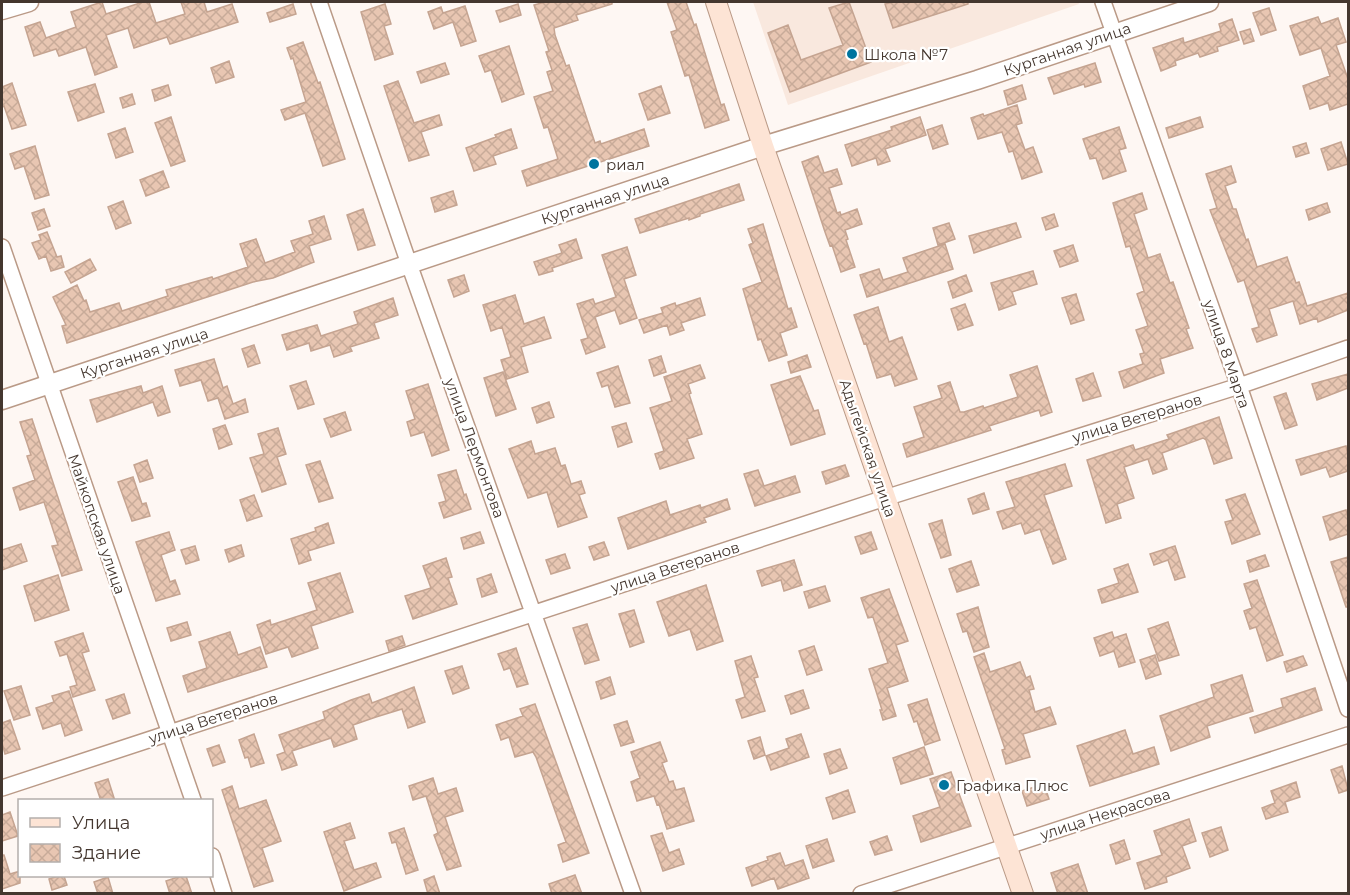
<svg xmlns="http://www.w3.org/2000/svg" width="1350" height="895" font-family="Montserrat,sans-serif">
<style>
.built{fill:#f9e8de}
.building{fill:url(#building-cross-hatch);stroke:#c5a491;stroke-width:1.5}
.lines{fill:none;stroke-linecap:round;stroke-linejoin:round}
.minor-casing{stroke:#ba9a87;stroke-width:18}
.tertiary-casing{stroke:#ba9a87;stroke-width:21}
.secondary-casing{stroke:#ba9a87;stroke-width:22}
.minor{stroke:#fff;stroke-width:15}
.tertiary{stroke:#fff;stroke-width:18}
.secondary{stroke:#fde4d5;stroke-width:20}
.poi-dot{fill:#00749e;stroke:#fff;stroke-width:2}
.labels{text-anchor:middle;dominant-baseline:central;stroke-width:4.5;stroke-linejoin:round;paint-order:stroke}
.street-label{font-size:15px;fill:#44372f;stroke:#fff}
.poi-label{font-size:15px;fill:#44372f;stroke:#fff;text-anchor:start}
</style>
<defs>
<pattern id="building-cross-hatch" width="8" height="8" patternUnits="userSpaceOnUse" patternTransform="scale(1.5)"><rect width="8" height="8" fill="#e8c6b2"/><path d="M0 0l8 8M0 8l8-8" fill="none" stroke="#c8ab99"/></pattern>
</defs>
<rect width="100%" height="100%" fill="#fef7f3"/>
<path class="built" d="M753,2H1078L1079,4L788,105Z"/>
<path class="building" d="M102,2L106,14L143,2H149L156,23L185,14L181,2H204L207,12L232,4L238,22L170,44L167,37L134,48L128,28L106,35L117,67L95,75L86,47L59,56L56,49L34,56L25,27L40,22L46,38L76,27L71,12Z
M545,2H612V4L576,15L578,20L554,28L555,35L566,66L569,65L595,143L600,141L601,144L644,129L649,146L527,186L522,171L558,159L548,127L544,128L534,97L553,91L547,72L552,70L546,52L549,51L534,5Z
M667,2H686L694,25L696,24L721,105L724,104L729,120L705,128L689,75L685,76L671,32L677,30Z
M849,2L871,62L790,92L768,33L788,25L801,60L843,45L829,8Z
M893,2H968V4L893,28L885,4Z
M293,4L296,14L270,22L267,13Z
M385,4L391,24L384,26L393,54L375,60L361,12Z
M518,4L521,15L500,22L496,11Z
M465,6L476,41L461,46L453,22L434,29L428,12L441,7L443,13Z
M1269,8L1276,30L1261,35L1253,13Z
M1318,17L1321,24L1338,18L1346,42L1336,45L1348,79V104L1330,110L1328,103L1310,109L1303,86L1330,76L1321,48L1300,55L1290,26Z
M1232,19L1239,40L1217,47L1218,51L1200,57L1198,53L1175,61L1176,65L1161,71L1153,48L1183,38L1184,43L1221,31L1219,24Z
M1250,29L1254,41L1244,44L1240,32Z
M303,42L318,83L320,82L345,159L323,166L305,113L285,120L281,110L306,102L293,58L291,59L287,48Z
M509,46L524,94L502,102L491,70L485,72L479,56Z
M229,61L234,77L216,83L211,68Z
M445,63L449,74L421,83L417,72Z
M1095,63L1101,82L1085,87L1084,84L1054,94L1048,78Z
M398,81L414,123L439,115L442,125L421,132L429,155L409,161L384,86Z
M12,83L26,125L12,129L4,106L2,107V87Z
M95,84L104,112L78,121L68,92Z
M168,85L171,95L155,101L152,90Z
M1022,85L1026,99L1008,105L1004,91Z
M661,86L670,113L648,120L639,94Z
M132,94L135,104L123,108L120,98Z
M1017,105L1022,123L1016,125L1025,150L1033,147L1042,172L1022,179L1013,151L1009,152L1002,132L978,139L971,118L983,114L984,116Z
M171,117L185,161L171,166L155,123Z
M920,117L926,135L885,149L890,161L878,165L876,158L852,166L845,145L892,130L891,127Z
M1200,117L1203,127L1169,138L1166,128Z
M942,125L948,144L933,149L927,130Z
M1119,127L1126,148L1119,150L1126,171L1103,179L1096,158L1090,159L1083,139Z
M125,128L133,152L116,158L108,134Z
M511,129L517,148L493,156L496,164L474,171L466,148L496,137L495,135Z
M1341,142L1348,164L1328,170L1321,149Z
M1306,143L1309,153L1296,157L1293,147Z
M35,146L49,195L35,199L24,166L15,169L10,154Z
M818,156L824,173L837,169L842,184L829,188L837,213L840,212L841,215L857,209L862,224L845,230L848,239L846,240L855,267L841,272L832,245L830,246L825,232L802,162Z
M1231,166L1236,182L1225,186L1233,209H1236L1246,240L1248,239L1257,267L1287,257L1296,283L1299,282L1307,306L1348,293V310L1318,322L1317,318L1300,324L1293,301L1269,309L1277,335L1257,342L1252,329L1259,327L1244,280L1238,282L1210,210L1217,208L1206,174Z
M163,171L169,187L146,196L140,180Z
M739,184L744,200L700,214V216L689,220V218L640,233L635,219Z
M453,191L457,205L435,212L431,198Z
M1142,193L1147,209L1134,214L1148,258L1160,254L1170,283L1173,282L1189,328L1186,329L1193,348L1160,359L1164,373L1124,388L1119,372L1143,364L1140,354L1144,353L1136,330L1148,326L1137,294L1144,291L1130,246L1126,247L1113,203Z
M123,201L131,223L116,229L108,207Z
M1327,203L1330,212L1309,220L1306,210Z
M44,209L50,226L38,230L32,213Z
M363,209L375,245L358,250L347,215Z
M1054,214L1058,226L1046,230L1042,218Z
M324,216L331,239L309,246L314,262L273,278L253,282L67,343L62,326L66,325L53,297L77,285L84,301L86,300L90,312L119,303L122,311L168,296L166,290L212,277L213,279L248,267L240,244L256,239L265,263L295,252L291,241L313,234L309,221Z
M949,223L955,239L938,245L933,228Z
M1016,223L1021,237L974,253L969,236Z
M763,224L788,309L791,308L797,327L780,333L787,355L769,361L761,339L758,340L743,289L762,282L749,245L753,243L748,229Z
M47,232L57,257L61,256L64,267L51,271L46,256L39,259L32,243L41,240L39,235Z
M576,239L582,258L552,268L553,271L539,275L534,262L562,253L559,245Z
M945,244L953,269L867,297L860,275L879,269L883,280L908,272L903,258Z
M1073,245L1078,261L1060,267L1054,251Z
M627,247L636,275L624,279L637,318L620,324L615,310L595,317L605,347L586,354L581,340L588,338L577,304L593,299L595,304L616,297L602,255Z
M90,259L96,270L71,283L65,272Z
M1033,271L1037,284L1012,292L1016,304L999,310L991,283Z
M464,275L469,291L454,297L448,280Z
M966,275L972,291L953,298L948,282Z
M1076,294L1084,320L1071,324L1062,298Z
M515,295L524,324L544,317L551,338L521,347L528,372L507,379L501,360L511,357L502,327L491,331L483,305Z
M393,298L398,315L374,323L379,338L350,347L352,351L334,357L330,345L311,351L309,343L287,350L282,335L317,325L321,336L358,324L354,312Z
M700,298L705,315L681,323L684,330L670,335L667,325L644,333L639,320L663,313L661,308L675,303L676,306Z
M965,304L973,325L958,330L951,309Z
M878,307L889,342L902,337L917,379L895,386L891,374L877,378L866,343L864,344L854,315Z
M254,345L260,363L248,367L242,349Z
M807,355L811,367L791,373L788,362Z
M661,356L666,372L654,376L649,360Z
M214,359L223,388L227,386L233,404L245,399L248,412L225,419L218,398L208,401L201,380L180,386L175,370Z
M700,365L705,378L688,384L691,393L689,394L702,434L687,439L694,458L660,469L655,454L664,451L650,408L672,401L664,377Z
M618,366L630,403L615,407L608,385L602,387L597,373Z
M1037,366L1052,412L1041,416L1039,410L989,426L991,430L907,457L903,444L924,437L914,407L942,398L938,386L950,382L960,412H964L983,406L984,408L1018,397L1010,375Z
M503,372L516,409L496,416L484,378Z
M1093,373L1101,396L1083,401L1076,379Z
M1348,374V388L1317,400L1312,384Z
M800,376L814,411L818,410L825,434L791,445L771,385Z
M306,381L314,404L298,409L290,386Z
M428,384L449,450L432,456L424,432L411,436L407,422L415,419L406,391Z
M141,386L143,393L162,386L170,412L158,416L153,402L97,422L90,400Z
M1286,393L1297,425L1285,429L1274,397Z
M549,402L554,417L537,423L532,408Z
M345,412L351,430L331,437L324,419Z
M1219,417L1232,458L1214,464L1206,440L1203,438L1162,453L1167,469L1153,474L1148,459L1124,467L1134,498L1117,504L1121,518L1106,523L1087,460L1133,445L1135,450L1169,439L1167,435Z
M32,419L82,570L62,576L52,546L58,545L44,502L20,510L13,488L35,480L27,456L31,455L20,422Z
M626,423L632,442L618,447L612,427Z
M225,425L232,444L219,449L213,429Z
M278,428L286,454L277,457L286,484L262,492L250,458L264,454L258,434Z
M531,441L535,454L555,448L561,466L565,465L571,484L581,481L585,493L579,495L587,517L558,527L547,492L528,498L509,449Z
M1346,446L1348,455V471L1330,477L1326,467L1301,475L1296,460Z
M147,460L153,478L140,482L134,465Z
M320,461L333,498L319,502L306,465Z
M1065,464L1072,486L1044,495L1066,559L1053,564L1040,529L1025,534L1021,523L1003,529L997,512L1015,507L1006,482Z
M845,465L849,476L826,484L822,472Z
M456,470L464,495L466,494L471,509L444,518L439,503L446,501L438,475Z
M758,470L764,486L795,476L800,492L755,506L744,474Z
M133,477L142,504L146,503L150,516L132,521L118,482Z
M984,493L989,509L973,514L968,499Z
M1245,494L1260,534L1232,544L1225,522L1233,520L1226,500Z
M254,495L262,516L247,521L240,500Z
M727,499L730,509L704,518L706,522L628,549L618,518L666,501L670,515L700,505L701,508Z
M1346,510L1348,518V534L1330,540L1323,517Z
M942,520L951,555L941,558L929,524Z
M328,523L334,543L308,551L311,560L299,564L291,539L316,531L315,528Z
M169,532L175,550L161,555L170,582L175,580L180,594L156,601L136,542Z
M480,532L484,543L464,549L461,538Z
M871,532L877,549L861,554L855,537Z
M604,542L609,555L594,560L589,547Z
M21,544L27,561L2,570V550Z
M241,545L244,556L229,562L225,550Z
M195,546L199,560L186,564L181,550Z
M1175,546L1185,577L1175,580L1168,560L1154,565L1150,554Z
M565,554L570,568L551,574L546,560Z
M1265,555L1269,566L1250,572L1247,561Z
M1348,557V607H1346L1331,562Z
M446,558L452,577L448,578L457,604L413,619L405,596L431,588L423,566Z
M794,560L802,585L784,591L781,580L762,586L757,571Z
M971,561L979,585L957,592L949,569Z
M1128,564L1138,592L1102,603L1098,590L1119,583L1114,569Z
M340,573L353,612L311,626L318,648L292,657L288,647L266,654L257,625L270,620L271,625L317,610L308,583Z
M491,574L497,592L482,597L477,579Z
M58,575L69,610L35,621L24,586Z
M1257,580L1283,655L1267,661L1256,627L1250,629L1244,611L1252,608L1244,584Z
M706,585L723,641L697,650L690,629L669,636L657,602Z
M825,586L830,601L809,608L804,592Z
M889,589L908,641L896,645L908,681L887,688L896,716L883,720L880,710H882L869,669L888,663L873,617L868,618L861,598Z
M978,607L989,647L974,652L967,631L963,632L957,614Z
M634,610L644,642L630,647L619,614Z
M187,622L191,635L171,641L167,628Z
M1168,622L1179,655L1159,661L1148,629Z
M587,624L599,660L585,664L573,628Z
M230,632L238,655L260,647L267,667L188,692L183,676L207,668L199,642Z
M1112,632L1114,638L1126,634L1135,662L1119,667L1114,651L1100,656L1094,638Z
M83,633L89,651L82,653L95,690L73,697L70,687L77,685L67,654L60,656L55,642Z
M402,636L405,645L389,651L386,641Z
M814,646L822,670L807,675L799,651Z
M516,648L528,684L517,687L510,668L504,670L498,654Z
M984,653L990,672L1020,662L1026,678L1030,676L1034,689L1029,690L1035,712L1050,707L1056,724L1023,734L1030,757L1006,764L1002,750L1005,749L974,657Z
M1155,655L1161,674L1146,679L1140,660Z
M751,656L758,677L754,678L765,711L742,718L736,700L745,697L735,661Z
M1303,656L1307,665L1287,672L1284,662Z
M462,666L469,688L453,694L445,671Z
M1242,675L1253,711L1207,726L1210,737L1171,751L1160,716L1214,697L1211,685Z
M610,677L615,694L601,699L596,682Z
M21,686L30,715L14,720L4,691Z
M414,687L425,722L408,728L402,709L376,717L353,725L357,739L334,747L331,738L292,751L297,765L282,770L277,755L285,752L279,735L325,719L323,712L351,700L369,694L372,703Z
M1315,688L1322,710L1255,733L1250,718L1283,707L1281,699Z
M803,690L809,708L791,714L785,696Z
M69,691L82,730L65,736L61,723L43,729L36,708L54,702L52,696Z
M124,694L130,713L113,719L106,700Z
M927,699L940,740L925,745L917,721L914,722L908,705Z
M535,704L589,853L563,862L558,845L566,842L536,757L533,752L515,757L509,737L501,740L496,725L523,716L520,709Z
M10,720L20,749L5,754L2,743V723Z
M627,721L634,742L621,746L614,725Z
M1125,730L1133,754L1154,747L1159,764L1090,786L1077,746Z
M254,734L264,763L251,767L248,757L245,758L239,740Z
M801,734L809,757L771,770L766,756L789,748L786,739Z
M760,737L765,755L754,759L748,741Z
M660,742L667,761L662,763L669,782L673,781L676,790L684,788L694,821L667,829L659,804L657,805L654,796L637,801L631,782L640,778L631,752Z
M219,745L225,762L213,766L207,749Z
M924,747L933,774L901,784L893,758Z
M840,749L847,768L830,774L824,754Z
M1342,766L1348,790L1339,793L1331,770Z
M951,772L971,826L921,842L913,816L940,807L930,779Z
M433,778L438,794L456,788L463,811L445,817L461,866L447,870L434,835L438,833L426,796L413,800L409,786Z
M108,779L115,801H101L95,783Z
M1296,782L1300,797L1285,802L1288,812L1266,819L1262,808L1275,803L1271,791Z
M1044,784L1049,799L1027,806L1022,791Z
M232,786L239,809L266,800L281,841L262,848L273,881L254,887L222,790Z
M848,790L855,812L833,819L826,798Z
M10,812L18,836L2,841V815Z
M1189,819L1196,841L1182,846L1190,868L1166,877L1167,882L1145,889L1137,863L1162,855L1154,831Z
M350,823L355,838L344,841L354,870L376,863L381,877L344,891L324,832Z
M1221,827L1228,850L1210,857L1202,833Z
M404,828L418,870L406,874L396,842L392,843L389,833Z
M662,833L669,853L679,849L684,864L663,871L651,836Z
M887,836L892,850L875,855L870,842Z
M827,839L834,861L813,868L806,846Z
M1124,840L1130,859L1116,864L1110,845Z
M780,853L785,866L803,860L809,878L778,889L774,878L752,886L746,868L768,860L767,857Z
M2,855H4L10,874L20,871V883L2,889Z
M1078,864L1088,894H1058L1051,873Z
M575,875L582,894H552L549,884Z
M58,876H64L67,885L52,890L49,879Z
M181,876H186L192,894H170L166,881Z
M434,876L440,894H428L424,880Z
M108,877L113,894H98L94,882Z"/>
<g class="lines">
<g class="minor-casing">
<path id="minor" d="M319,2L409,264L633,894
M1103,2L1239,386L1348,709
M2,247L193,800
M2,788L885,498L1239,386L1348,348
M212,856L224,894
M861,894L1348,735"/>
</g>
<g class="tertiary-casing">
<path id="tertiary" d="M2,10L29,2
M2,400L763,146L977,80L1209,2"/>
</g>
<g class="secondary-casing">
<path id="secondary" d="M716,2L763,146L1023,894"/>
</g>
<use href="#minor" class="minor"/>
<use href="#tertiary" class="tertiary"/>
<use href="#secondary" class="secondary"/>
</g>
<g class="poi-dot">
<circle cx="852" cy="54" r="6"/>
<circle cx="594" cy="164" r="6"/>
<circle cx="944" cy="785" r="6"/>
</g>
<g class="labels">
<g class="street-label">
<text transform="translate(1067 49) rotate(-19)">Курганная улица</text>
<text transform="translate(605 199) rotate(-18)">Курганная улица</text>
<text transform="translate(144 353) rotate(-18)">Курганная улица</text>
<text transform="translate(1227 354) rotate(71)">улица 8 Марта</text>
<text transform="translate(1137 418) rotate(-17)">улица Ветеранов</text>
<text transform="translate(475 448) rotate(70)">улица Лермонтова</text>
<text transform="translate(868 448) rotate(71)">Адыгейская улица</text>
<text transform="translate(97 524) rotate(71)">Майкопская улица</text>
<text transform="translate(675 567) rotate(-18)">улица Ветеранов</text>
<text transform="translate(213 718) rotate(-18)">улица Ветеранов</text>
<text transform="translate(1105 814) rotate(-18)">улица Некрасова</text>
</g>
<g class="poi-label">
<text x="864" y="54">Школа №7</text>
<text x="606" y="164">риал</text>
<text x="956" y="785">Графика Плюс</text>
</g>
</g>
<rect width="1350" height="895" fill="none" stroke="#44372f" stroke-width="6"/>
<rect x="18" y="799" width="195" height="78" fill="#ffffff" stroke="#b4afac" stroke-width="1.5"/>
<rect x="30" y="818" width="30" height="9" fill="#fde4d5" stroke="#b4afac" stroke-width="1.5"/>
<text x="72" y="829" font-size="18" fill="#44372f">Улица</text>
<rect x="30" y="844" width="30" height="18" fill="url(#building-cross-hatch)" stroke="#b4afac" stroke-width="1.5"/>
<text x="72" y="859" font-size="18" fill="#44372f">Здание</text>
</svg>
